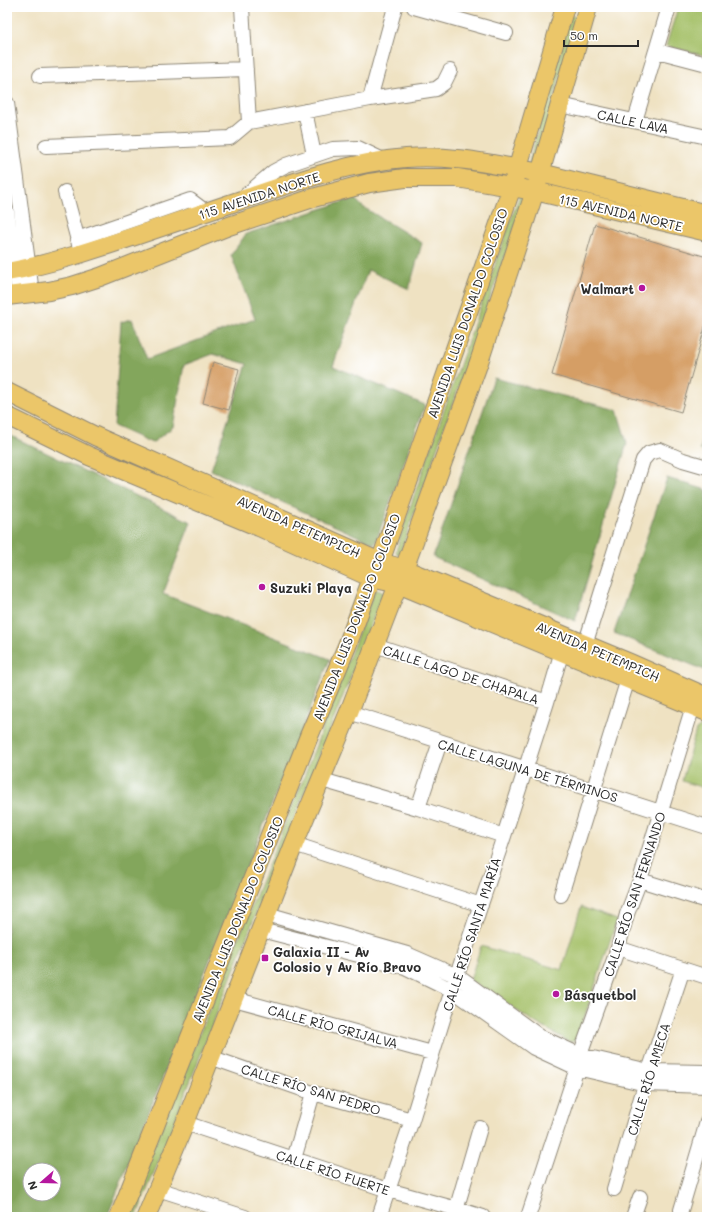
<svg xmlns="http://www.w3.org/2000/svg" width="714" height="1224" font-family="Mali,sans-serif">
<style>
.green{fill:#a4c068;stroke:#68764a}
.forest{fill:#83a65c;stroke:#576844;fill-rule:evenodd}
.building{fill:#d59e65}
.lines{fill:none;stroke-linecap:round;stroke-linejoin:round}
.minor-casing{stroke:#8d8676;stroke-width:16}
.major-casing{stroke:#8d8676;stroke-width:20}
.minor{stroke:#fff;stroke-width:14}
.major{stroke:#ebc669;stroke-width:18}
.poi-dot{fill:#b5179e;stroke:#fff;stroke-width:1.5}
.labels{text-anchor:middle;dominant-baseline:central;stroke-width:3.5;stroke-linejoin:round;paint-order:stroke}
.street-label{font-size:13px;fill:#2b2b2b;stroke:#fff}
.poi-label{font-size:13px;font-weight:bold;fill:#2b2b2b;stroke:#fff;text-anchor:start}
</style>
<rect width="100%" height="100%" fill="#fff"/>
<filter id="ink" filterUnits="userSpaceOnUse"><feTurbulence type="fractalNoise" baseFrequency=".025" numOctaves="2"/><feDisplacementMap in="SourceGraphic" scale="8" xChannelSelector="R" yChannelSelector="G"/><feConvolveMatrix kernelMatrix="1 2 1 2 8 2 1 2 1" color-interpolation-filters="sRGB"/></filter>
<filter id="wash" filterUnits="userSpaceOnUse"><feTurbulence type="fractalNoise" baseFrequency=".012" numOctaves="4" result="noise"/><feDisplacementMap in="SourceGraphic" scale="16" xChannelSelector="R" yChannelSelector="G"/><feGaussianBlur stdDeviation="0.9" result="paint"/><feColorMatrix in="noise" values="0 0 0 0 0 0 0 0 0 0 0 0 0 0 0 0 0 1.4 0 .05"/><feComposite in="paint" operator="in"/></filter>
<g filter="url(#wash)">
<rect width="100%" height="100%" fill="#efe2c2"/>
<path class="green" d="M678,7H707V56L666,46Z
M571,15L576,18L535,167L529,162Z
M520,194L526,195L523,204L400,553L397,554L396,551L408,513Z
M375,589L383,593C347,688 308,783 270,878C225,991 182,1105 136,1217H130L141,1189L139,1182L301,785Z
M703,725L707,726V789L682,781L696,730Z
M581,907L617,920L577,1039L570,1042L536,1023L470,980L481,946L562,970Z"/>
<path class="forest" d="M354,198L363,207L422,243L409,289L368,270L333,366L425,405L375,544L211,470L247,364L213,354L184,365L173,427L152,443L114,426L121,322L132,319L147,359L255,319L231,255L246,234Z
M494,378L617,410L627,443L575,621L433,557Z
M707,425V452L700,450Z
M7,434L191,522L163,594L330,659L107,1217H7ZM30,1170H54V1194H30Z
M667,478L707,490V671L614,633Z"/>
<g id="blocks">
<path class="building" d="M595,224L707,257V320L681,412L552,375Z
M213,362L239,369L229,410L203,403Z"/>
</g>
</g>
<g filter="url(#ink)">
<use href="#blocks" fill-opacity="0" stroke="#8d8676" stroke-width="1"/>
<g class="lines">
<g class="minor-casing">
<path id="minor" d="M242,7L249,122
M414,7L506,33
M657,51L707,64
M40,76L246,69
M370,99L395,7
M7,103L32,293
M560,105L707,137
M305,111L314,155
M635,121L669,7
M46,146L230,138L249,122L370,99L436,89L444,83L450,71
M65,192L80,248
M245,196L273,172L286,165L333,149L358,148L383,160
M7,212L19,295
M77,239L190,200L206,212
M375,645L547,702
M585,645L643,460L649,453L660,450L683,460L707,467
M349,712L707,827
M322,780L418,808L504,836
M418,808L440,742
M294,844L481,905
M640,880L707,901
M561,895L628,679
M267,914L407,954L457,976L539,1036L580,1055L649,1071L707,1072
M261,930L405,967L452,990L534,1048L577,1068L646,1084L707,1086
M618,948L707,977
M234,999L432,1053
M210,1057L313,1093L412,1120
M185,1123L388,1190L457,1209L483,1217
M294,1159L313,1093
M158,1189L245,1217
M614,1189L649,1071L683,969
M681,1210L707,1122
M379,1217L412,1120L452,990L504,836L547,702L562,651
M454,1217L480,1128
M528,1217L577,1068L580,1055L618,948L627,914L640,880L693,706
M633,1217L640,1197"/>
</g>
<g class="major-casing">
<path id="major" d="M7,272C51,264 93,250 135,236C173,223 212,210 250,197C300,180 352,162 406,158C451,154 496,165 541,173L707,214
M7,296L49,291L72,286L100,277L229,226L313,198L369,183L405,178H457L535,191L707,232
M7,392L95,436L380,562L404,569L630,663L707,697
M7,416L89,456L259,527L372,578L398,584L707,712
M119,1217L309,736L347,646L372,578L380,562L512,187L565,7
M146,1217L185,1123L294,844L349,712L404,569L479,362L535,191L588,7"/>
</g>
<use href="#minor" class="minor"/>
<use href="#major" class="major"/>
</g>
</g>
<g class="poi-dot">
<circle cx="642" cy="288" r="4"/>
<circle cx="262" cy="587" r="4"/>
<rect x="261" y="954" width="8" height="8" rx="2"/>
<circle cx="556" cy="994" r="4"/>
</g>
<g class="labels">
<g class="street-label">
<text transform="translate(633 121) rotate(12)">CALLE LAVA</text>
<text transform="translate(259 195) rotate(-18)">115 AVENIDA NORTE</text>
<text transform="translate(621 212) rotate(13)">115 AVENIDA NORTE</text>
<text transform="translate(467 313) rotate(-71)">AVENIDA LUIS DONALDO COLOSIO</text>
<text transform="translate(299 526) rotate(24)">AVENIDA PETEMPICH</text>
<text transform="translate(356 617) rotate(-69)">AVENIDA LUIS DONALDO COLOSIO</text>
<text transform="translate(598 651) rotate(23)">AVENIDA PETEMPICH</text>
<text transform="translate(461 674) rotate(18)">CALLE LAGO DE CHAPALA</text>
<text transform="translate(528 770) rotate(17)">CALLE LAGUNA DE TÉRMINOS</text>
<text transform="translate(634 894) rotate(-72)">CALLE RÍO SAN FERNANDO</text>
<text transform="translate(237 919) rotate(-68)">AVENIDA LUIS DONALDO COLOSIO</text>
<text transform="translate(471 934) rotate(-72)">CALLE RÍO SANTA MARÍA</text>
<text transform="translate(333 1026) rotate(15)">CALLE RÍO GRIJALVA</text>
<text transform="translate(648 1079) rotate(-73)">CALLE RÍO AMECA</text>
<text transform="translate(311 1089) rotate(17)">CALLE RÍO SAN PEDRO</text>
<text transform="translate(333 1172) rotate(18)">CALLE RÍO FUERTE</text>
</g>
<g class="poi-label">
<text x="634" y="288" text-anchor="end">Walmart</text>
<text x="270" y="587">Suzuki Playa</text>
<text x="273" y="951">Galaxia II - Av<tspan x="273" dy="15">Colosio y Av Río Bravo</tspan></text>
<text x="564" y="994">Básquetbol</text>
</g>
</g>
<rect width="714" height="1224" fill="none" stroke="#fff" stroke-width="24"/>
<g transform="translate(42 1182) rotate(250)"><circle r="19" fill="#ffffff" stroke="#aaaaaa"/>
<path d="M0-3L7 15L0 10L-7 15Z" fill="#b5179e"/>
<text y="-6" font-size="11" font-weight="bold" text-anchor="middle" fill="#2b2b2b">N</text>
</g>
<path d="M564 40v6h74v-6" fill="none" stroke="#2b2b2b" stroke-width="2"/>
<text x="570" y="40" font-size="12" fill="#2b2b2b" stroke="#ffffff" stroke-width="3" paint-order="stroke">50 m</text>
</svg>
